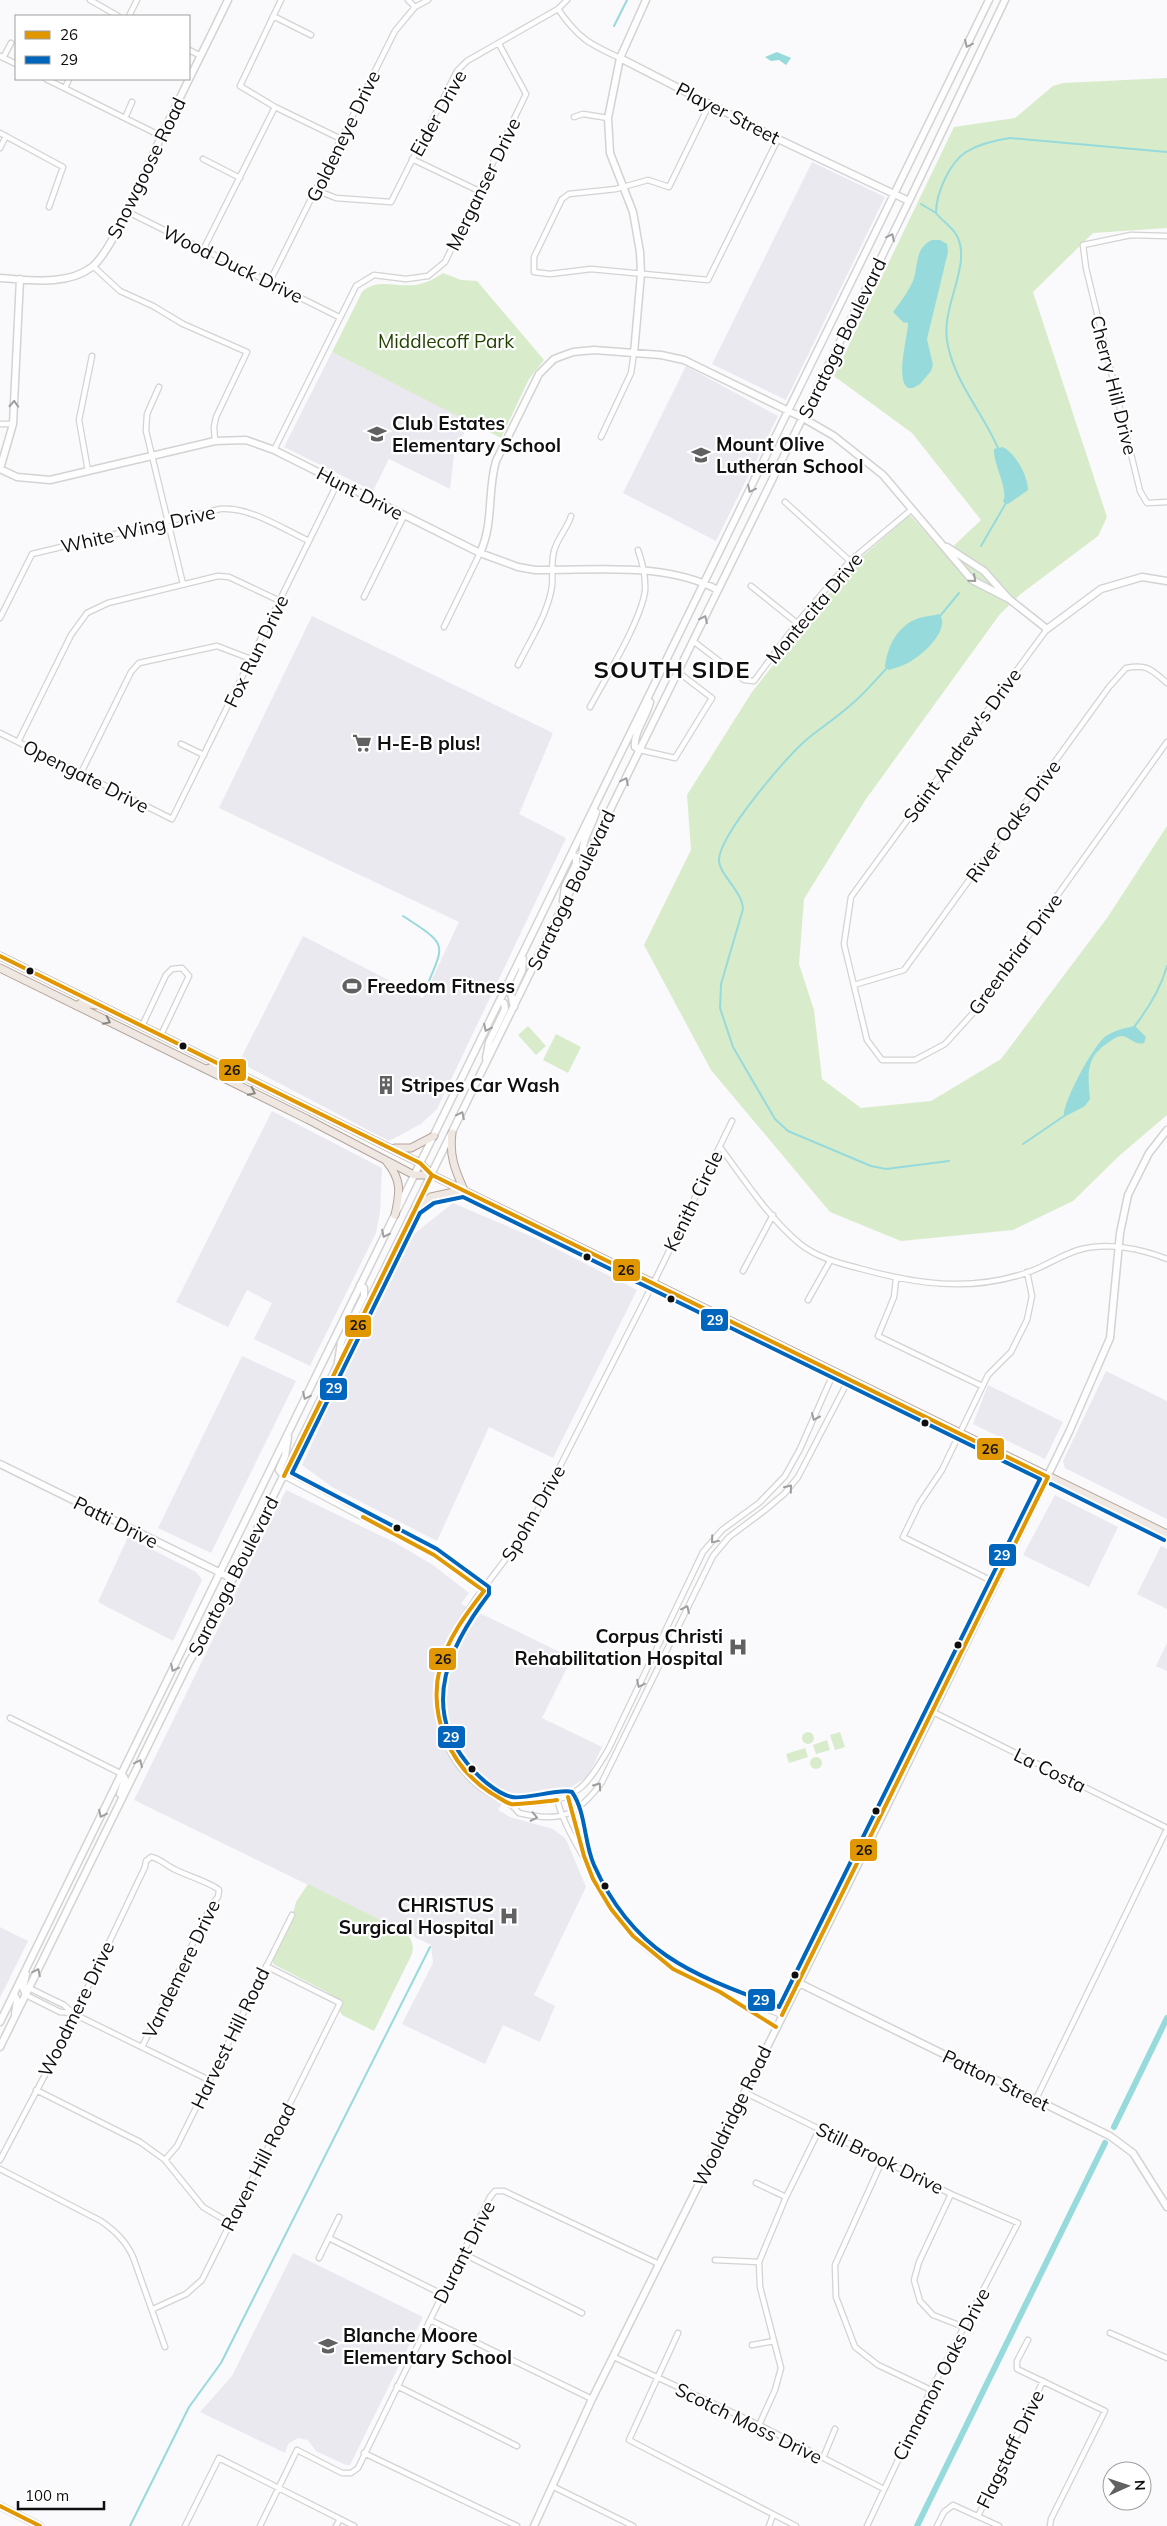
<svg xmlns="http://www.w3.org/2000/svg" width="1167" height="2526" font-family="Mulish,sans-serif">
<style>
.built{fill:#ebe9f0}
.green{fill:#d8eccb}
.water{fill:#96dadc}
.lines{fill:none;stroke-linecap:round;stroke-linejoin:round}
.stream{stroke:#96dadc;stroke-width:2}
.canal{stroke:#96dadc;stroke-width:6}
.street-casing{stroke:#d3d3d4;stroke-width:7}
.secondary-casing{stroke:#d3d3d4;stroke-width:9}
.primary-casing{stroke:#b3a69c;stroke-width:9}
.street{stroke:#fefefe;stroke-width:4.5}
.secondary{stroke:#fefefe;stroke-width:6}
.primary{stroke:#efe7e2;stroke-width:7}
.bus-1-casing{stroke:#fff;stroke-width:8}
.bus-2-casing{stroke:#fff;stroke-width:8}
.bus-1{stroke:#e09702;stroke-width:4}
.bus-2{stroke:#0065bd;stroke-width:4}
.oneway{stroke:#9e9e9f}
.oneway2{stroke:#8a8684}
.bus-dot{fill:#0f0f10;stroke:#fff;stroke-width:2}
.labels{text-anchor:middle;dominant-baseline:central;stroke-width:4.5;stroke-linejoin:round;paint-order:stroke}
.street-label{font-size:19px;fill:#0f0f10;stroke:#fff}
.park-label{font-size:19px;fill:#224200;stroke:#fff}
.poi-label{font-size:19px;font-weight:bold;fill:#0f0f10;stroke:#fff;text-anchor:start}
.district-label{font-size:24px;font-weight:bold;letter-spacing:1px;fill:#0f0f10;stroke:#fff}
.line-badge{stroke:#fff;stroke-width:2}
.badge-label{font-size:14px;text-anchor:middle;font-weight:bold;fill:#fff}
.pale-badge-label{font-size:14px;text-anchor:middle;font-weight:bold;fill:#111}
</style>
<rect width="100%" height="100%" fill="#faf9fb"/>
<path class="built" d="M812,162L885,197L786,400L712,364Z
M332,352L470,421L454,454L450,489L389,459L373,491L284,447Z
M686,366L778,416L716,541L623,493Z
M312,616L553,733L519,814L566,838L437,1109L421,1124L389,1141L239,1062L303,936L423,998L459,922L219,808Z
M272,1111L382,1168L380,1212L376,1233L310,1366L254,1339L272,1303L247,1290L228,1327L176,1302Z
M453,1203L535,1238L637,1290L553,1458L489,1427L437,1541L332,1487L302,1465L334,1396L414,1234Z
M242,1356L296,1381L211,1553L158,1528Z
M1106,1371L1167,1401V1519L1065,1468L1063,1461Z
M988,1385L1063,1422L1045,1459L973,1424Z
M286,1490L394,1542L433,1565L469,1593L461,1604L572,1658L542,1718L602,1747L594,1764L586,1778L558,1795L533,1798L509,1793L498,1810L510,1817L553,1829L566,1839L586,1887L534,1995L555,2006L540,2042L503,2025L485,2064L402,2024L433,1963L431,1945L134,1800Z
M1055,1495L1118,1527L1089,1587L1023,1555Z
M128,1537L196,1572L202,1580L173,1641L98,1602Z
M1161,1546L1167,1549V1609L1137,1594Z
M1167,1643V1671L1156,1666Z
M0,1927L28,1941L0,1998Z
M293,2253L423,2317L350,2465H346L316,2451L308,2440L298,2438L288,2444L285,2453L200,2412L232,2376Z"/>
<path class="green" d="M1167,78V228L1093,233L1033,292L1107,517L1098,536L1022,593L1000,614L866,799L804,899L799,964L814,1010L822,1079L861,1108L931,1101L1001,1059L1107,918L1167,826V1115L1119,1156L1073,1201L1013,1230L901,1241L830,1212L711,1070L644,945L691,850L687,795L752,692L849,568L910,515L945,554L981,520L912,433L834,376L954,127L1015,118L1053,86L1063,83Z
M443,273L461,280L477,281L544,360L529,379L501,438L332,352L362,292C376,278 396,287 414,285C425,284 434,279 443,273Z
M528,1026L546,1046L536,1055L518,1035Z
M556,1034L581,1047L568,1073L543,1060Z
M840,1732L845,1747L835,1750L830,1735Z
M802 1738a6 6 0 1 1 12 0a6 6 0 1 1-12 0Z
M827,1740L830,1750L816,1754L813,1745Z
M805,1748L808,1757L789,1763L786,1754Z
M810 1763a6 6 0 1 1 12 0a6 6 0 1 1-12 0Z
M308,1884L405,1932C412,1939 415,1947 411,1956L374,2031L342,2015L329,1993L273,1964V1960L289,1928L296,1902Z"/>
<path class="water" d="M777,52L791,58L786,65L779,60L771,61L765,57Z
M932,240H940L947,244L948,252L927,339L933,365L931,371L920,384L913,388H908C895,380 908,336 908,323L903,322L893,312C900,303 908,292 913,281C919,264 914,249 932,240Z
M1003,447C1016,454 1028,476 1028,490L1008,504L1003,502C1009,489 993,465 994,449Z
M939,614C952,629 922,656 908,663C902,666 895,668 889,670L885,667C887,646 898,625 919,618C926,616 932,616 939,614Z
M1135,1026L1146,1037L1144,1043C1135,1046 1130,1037 1122,1036C1116,1036 1112,1040 1108,1043C1085,1057 1088,1076 1090,1099L1085,1106L1064,1117C1062,1103 1094,1044 1106,1036C1115,1030 1125,1028 1135,1026Z"/>
<g class="lines">
<path class="stream" d="M614,26L627,0
M921,204L936,213
M998,448C983,413 956,384 948,346C939,308 971,269 958,238C954,228 943,222 936,213C936,194 949,163 966,152C979,144 996,140 1010,138L1167,152
M981,546L1006,503
M940,616L959,593
M888,667C877,678 866,692 854,702C839,716 822,727 806,740C785,759 721,833 719,859C718,874 742,890 743,909L721,984L720,1008L733,1047L775,1119L788,1131L871,1166L886,1169L949,1161
M403,916C451,947 444,943 424,993
M1134,1027C1148,1009 1161,988 1167,966
M1023,1144L1064,1116
M130,2526L189,2407L221,2363L430,1947"/>
<path class="canal" d="M1114,2127L1167,2018
M917,2526L1105,2143"/>
<g class="street-casing">
<path id="street" d="M90,0L118,16
M281,0L240,86L275,107L341,139
M408,0L415,7
M558,9C578,38 589,44 620,58
M129,16L137,0
M273,16L311,35
M189,50L201,56
M0,56L16,64
M3,58L11,43
M46,79L161,136
M65,88L69,79
M710,103L669,187L648,180L616,189L569,194L562,199L534,257V272L550,274L591,269L708,280L778,139
M574,117L583,114L608,118
M125,118L132,102
M0,133L63,167L49,207
M0,148L6,136
M203,159L240,178
M412,159L479,191
M316,190L336,198L391,202L457,71L467,61L558,9L567,0
M126,211L339,317
M1167,236L1131,235L1083,245L1086,268L1140,491L1147,503L1167,502
M203,250L275,107
M93,266L120,291L153,306L183,324L247,352L216,417L214,427L215,441
M269,283L395,31L415,7L428,0
M159,387L147,414L146,431L183,584
M0,424H13
M601,437L631,373L634,353
M274,450L356,286L374,275L406,279L428,276L445,262L526,94L499,44
M88,471L79,420L92,356
M785,502L850,561
M751,586L797,623
M364,597L404,516
M0,618L32,554L220,509C251,507 281,528 309,541
M444,627L480,553
M1047,629L851,897L844,944L867,1040L882,1060H915L945,1044L974,1012L1167,742
M693,641L744,680L754,681L797,623L850,561L911,510
M518,665C530,640 548,614 552,586C553,574 551,562 554,551C558,537 567,529 571,516
M590,707C605,679 641,621 645,591C646,576 643,564 638,550
M0,733L172,819L338,482
M18,742L71,635L87,613L108,603L218,576L229,577L280,601
M181,744L204,755
M640,750L675,758L712,698L678,672
M81,773L131,672L139,663L217,646L251,659
M854,985L904,970L1109,687L1126,668C1147,664 1151,669 1167,683
M142,1026L166,975L172,969L182,968L189,976L161,1035
M732,1121L654,1282L530,1525C493,1583 430,1636 438,1711C441,1731 447,1751 460,1767C466,1774 474,1783 481,1788C495,1797 509,1800 519,1813C560,1823 577,1816 602,1782L713,1556L729,1537L765,1510L784,1494L798,1477L849,1379
M720,1147C744,1179 768,1217 799,1243C816,1257 838,1263 858,1268C915,1284 969,1292 1026,1273C1045,1267 1062,1254 1082,1249C1108,1242 1142,1249 1167,1259
M743,1271L773,1215
M896,1279L894,1297L878,1336L982,1386
M808,1300L830,1261
M284,1476L434,1555L484,1591
M996,1583L903,1537L919,1504L942,1470L988,1375L1011,1352L1027,1320L1032,1296L1027,1272
M933,1712L1167,1828
M10,1718L122,1774
M568,1797L586,1859
M557,1800C564,1825 576,1843 588,1865C593,1875 597,1886 603,1896C646,1969 708,1986 782,2015
M512,1804C523,1802 533,1804 544,1802C581,1798 590,1779 608,1750L703,1552L722,1530L759,1503L785,1476L800,1449L834,1372
M29,1988L64,2005L74,2014L209,2080
M26,1995L60,2012L72,2013
M730,1998L776,2027
M36,2090L140,2142L165,2160L203,2207L230,2223
M744,2092L951,2194L1018,2223L931,2390L867,2526
M1036,2099L1167,1829
M883,2159L835,2265L836,2297L855,2347L878,2365L931,2390
M0,2160L56,2054L145,1867L146,1861L151,1857C159,1858 164,1864 172,1868C184,1875 210,1882 219,1890L218,1897L212,1904L142,2047
M165,2160L177,2146L292,1915
M0,2169L101,2221C115,2231 126,2241 133,2257L165,2347
M756,2183L786,2197
M951,2194L919,2262L914,2280L920,2301L933,2315L964,2327
M329,2238L442,2294
M462,2253L582,2313
M319,2258L339,2217
M715,2260L759,2262
M153,2309L186,2294L202,2280L340,2003L266,1966
M430,2320L592,2399
M678,2333L629,2440L796,2526
M1110,2333L1167,2358
M1028,2340L1017,2361V2369L1105,2411L1051,2519L1050,2526
M752,2345L774,2341
M614,2357L759,2425L884,2489
M397,2386L517,2446
M759,2425L775,2390L781,2368L760,2287L759,2262L786,2197L820,2128
M364,2453L517,2526
M823,2458L835,2429
M552,2486L633,2526
M978,2516L1043,2381
M185,2526L219,2458L354,2526
M260,2526L297,2450L342,2473H351L358,2468L490,2197L495,2191H504L659,2264
M336,2526L340,2519
M769,2526L773,2515
M937,2526L944,2512L953,2505L999,2526"/>
</g>
<g class="secondary-casing">
<path id="secondary" d="M620,58L778,139L909,201
M0,278C30,280 67,286 92,267C113,250 142,177 155,150C178,100 204,50 228,0
M634,353L641,274L640,252L633,212L610,153L608,118L620,58L646,0
M0,469L17,477L50,480L215,441L246,440L274,450L480,553L518,567L535,570C595,571 663,561 718,590
M0,469L13,424L20,279
M947,547L984,571L1009,599L1047,629L1101,589L1142,577L1167,581
M480,553C494,523 487,492 496,461L539,374L554,359L573,352L594,350L661,355L684,360L803,418L834,436L883,475L972,580L1009,599
M640,750L635,747C633,733 647,716 650,702
M587,857L583,855C580,843 593,824 596,812
M563,901L565,886L576,864V857L572,855
M514,1007L511,994L522,971L523,959
M486,1058L489,1042L505,1009L504,1003L500,1001
M338,1362L341,1342L364,1296V1288L360,1285
M0,1464L233,1579
M284,1476L279,1470L285,1456L288,1437
M120,1794L125,1779L122,1774
M799,1983L1110,2136L1133,2153L1167,2207
M14,1994L17,2000L15,2014
M26,1995L23,1988L26,1974
M0,2022L989,0
M0,2047L189,1662L205,1635L909,201L1005,0
M0,2506L40,2526
M534,2526L592,2399L886,1808L1069,1432L1110,1338L1120,1233L1128,1195L1149,1153L1167,1130"/>
</g>
<g class="primary-casing">
<path id="primary" d="M0,956L420,1163L432,1175L1167,1534
M0,968L307,1119L414,1175H432
M77,1006L81,1003L96,1005
M206,1069L213,1067L222,1069L225,1067
M452,1133C449,1155 455,1170 464,1190
M395,1148H411L434,1136
M387,1162C402,1180 400,1193 395,1215
M415,1209L431,1197L463,1190"/>
</g>
<use href="#street" class="street"/>
<use href="#secondary" class="secondary"/>
<use href="#primary" class="primary"/>
<g class="bus-1-casing">
<path id="bus-1" d="M0,956L420,1163L432,1175L1048,1477L782,2015
M284,1476L432,1175
M363,1517L434,1555L484,1591C466,1614 448,1638 440,1667C428,1715 449,1766 491,1793C497,1796 504,1802 511,1804C516,1805 550,1801 557,1800
M568,1797L584,1856L593,1879L611,1909L633,1936L673,1969L720,1992L776,2027
M0,2506L40,2526"/>
</g>
<g class="bus-2-casing">
<path id="bus-2" d="M463,1197L1040,1479L779,2007C694,1975 634,1955 594,1865C584,1843 586,1812 572,1792C561,1788 524,1800 512,1797C497,1794 476,1775 467,1763C420,1705 450,1645 489,1594V1587L437,1549L292,1473L420,1213L434,1203Z
M1051,1484L1164,1540"/>
</g>
<use href="#bus-1" class="bus-1"/>
<use href="#bus-2" class="bus-2"/>
</g>
<defs><path id="oneway-chevron" d="M-2-3.5L2.5 0L-2 3.5" fill="none" stroke-width="1.6" stroke-linecap="round" stroke-linejoin="round" transform="scale(1.25)"/></defs>
<g class="oneway">
<use href="#oneway-chevron" transform="translate(968 44) rotate(116)"/>
<use href="#oneway-chevron" transform="translate(891 237) rotate(-64)"/>
<use href="#oneway-chevron" transform="translate(14 404) rotate(-87)"/>
<use href="#oneway-chevron" transform="translate(751 489) rotate(116)"/>
<use href="#oneway-chevron" transform="translate(973 579) rotate(41)"/>
<use href="#oneway-chevron" transform="translate(704 619) rotate(-65)"/>
<use href="#oneway-chevron" transform="translate(625 781) rotate(-64)"/>
<use href="#oneway-chevron" transform="translate(487 1028) rotate(116)"/>
<use href="#oneway-chevron" transform="translate(461 1115) rotate(-64)"/>
<use href="#oneway-chevron" transform="translate(385 1234) rotate(116)"/>
<use href="#oneway-chevron" transform="translate(306 1396) rotate(116)"/>
<use href="#oneway-chevron" transform="translate(815 1417) rotate(114)"/>
<use href="#oneway-chevron" transform="translate(789 1488) rotate(-51)"/>
<use href="#oneway-chevron" transform="translate(714 1540) rotate(130)"/>
<use href="#oneway-chevron" transform="translate(686 1609) rotate(-64)"/>
<use href="#oneway-chevron" transform="translate(174 1668) rotate(116)"/>
<use href="#oneway-chevron" transform="translate(640 1684) rotate(116)"/>
<use href="#oneway-chevron" transform="translate(139 1763) rotate(-64)"/>
<use href="#oneway-chevron" transform="translate(598 1786) rotate(-55)"/>
<use href="#oneway-chevron" transform="translate(102 1814) rotate(116)"/>
<use href="#oneway-chevron" transform="translate(534 1817) rotate(12)"/>
<use href="#oneway-chevron" transform="translate(37 1972) rotate(-64)"/>
</g>
<g class="oneway2">
<use href="#oneway-chevron" transform="translate(107 1021) rotate(26)"/>
<use href="#oneway-chevron" transform="translate(252 1092) rotate(26)"/>
</g>
<defs>
<g id="school-bare" transform="scale(1.5)"><path d="M0-5L7-2L0 1L-7-2ZM-4 1L0 2.5L4 1V4Q0 6-4 4Z" fill="#616162" stroke="#fff" stroke-width="2.5" paint-order="stroke"/></g>
<g id="supermarket-bare" transform="scale(1.5)"><path d="M-6-5.5h2.5l.6 2H6L4.5 2H-2.5L-4.4-4H-6ZM-1.5 3.2a1.3 1.3 0 1 0 .1 0ZM3 3.2a1.3 1.3 0 1 0 .1 0Z" fill="#616162" stroke="#fff" stroke-width="2.5" paint-order="stroke"/></g>
<g id="stadium-bare" transform="scale(1.5)"><path d="M0-5a6.5 5 0 1 0 0 10a6.5 5 0 1 0 0-10ZM-3.5-1.8h7v3.6h-7Z" fill="#616162" stroke="#fff" stroke-width="2.5" paint-order="stroke"/></g>
<g id="building-bare" transform="scale(1.5)"><path d="M-4-6H4V6H1V3H-1V6H-4ZM-2.5-4.3h1.7v1.8h-1.7ZM.8-4.3h1.7v1.8H.8ZM-2.5-1h1.7V.8h-1.7ZM.8-1h1.7V.8H.8Z" fill="#616162" stroke="#fff" stroke-width="2.5" paint-order="stroke"/></g>
<g id="hospital-bare" transform="scale(1.5)"><path d="M-5-5h3v3.5h4V-5h3V5h-3V1.5h-4V5h-3Z" fill="#616162" stroke="#fff" stroke-width="2.5" paint-order="stroke"/></g>
</defs>
<g fill-rule="evenodd">
<use href="#school-bare" x="377" y="434"/>
<use href="#school-bare" x="701" y="455"/>
<use href="#supermarket-bare" x="362" y="743"/>
<use href="#stadium-bare" x="352" y="986"/>
<use href="#building-bare" x="386" y="1085"/>
<use href="#hospital-bare" x="738" y="1647"/>
<use href="#hospital-bare" x="509" y="1916"/>
<use href="#school-bare" x="328" y="2346"/>
</g>
<g class="bus-dot">
<circle cx="30" cy="971" r="4.5"/>
<circle cx="183" cy="1046" r="4.5"/>
<circle cx="587" cy="1257" r="4.5"/>
<circle cx="671" cy="1299" r="4.5"/>
<circle cx="925" cy="1423" r="4.5"/>
<circle cx="397" cy="1528" r="4.5"/>
<circle cx="958" cy="1645" r="4.5"/>
<circle cx="472" cy="1769" r="4.5"/>
<circle cx="876" cy="1811" r="4.5"/>
<circle cx="605" cy="1886" r="4.5"/>
<circle cx="795" cy="1975" r="4.5"/>
</g>
<g class="labels">
<g class="street-label">
<text transform="translate(438 113) rotate(-61)">Eider Drive</text>
<text transform="translate(728 113) rotate(27)">Player Street</text>
<text transform="translate(343 136) rotate(-64)">Goldeneye Drive</text>
<text transform="translate(146 168) rotate(-64)">Snowgoose Road</text>
<text transform="translate(483 184) rotate(-64)">Merganser Drive</text>
<text transform="translate(233 264) rotate(26)">Wood Duck Drive</text>
<text transform="translate(842 338) rotate(-64)">Saratoga Boulevard</text>
<text transform="translate(1114 385) rotate(76)">Cherry Hill Drive</text>
<text transform="translate(360 493) rotate(27)">Hunt Drive</text>
<text transform="translate(138 529) rotate(-13)">White Wing Drive</text>
<text transform="translate(814 608) rotate(-50)">Montecita Drive</text>
<text transform="translate(256 651) rotate(-64)">Fox Run Drive</text>
<text transform="translate(962 745) rotate(-54)">Saint Andrew's Drive</text>
<text transform="translate(86 776) rotate(27)">Opengate Drive</text>
<text transform="translate(1013 821) rotate(-54)">River Oaks Drive</text>
<text transform="translate(571 890) rotate(-64)">Saratoga Boulevard</text>
<text transform="translate(1015 954) rotate(-54)">Greenbriar Drive</text>
<text transform="translate(693 1201) rotate(-64)">Kenith Circle</text>
<text transform="translate(533 1513) rotate(-60)">Spohn Drive</text>
<text transform="translate(116 1522) rotate(27)">Patti Drive</text>
<text transform="translate(233 1576) rotate(-63)">Saratoga Boulevard</text>
<text transform="translate(1050 1770) rotate(26)">La Costa</text>
<text transform="translate(181 1969) rotate(-64)">Vandemere Drive</text>
<text transform="translate(76 2009) rotate(-64)">Woodmere Drive</text>
<text transform="translate(230 2038) rotate(-64)">Harvest Hill Road</text>
<text transform="translate(996 2080) rotate(26)">Patton Street</text>
<text transform="translate(732 2116) rotate(-64)">Wooldridge Road</text>
<text transform="translate(880 2158) rotate(26)">Still Brook Drive</text>
<text transform="translate(258 2167) rotate(-63)">Raven Hill Road</text>
<text transform="translate(464 2252) rotate(-63)">Durant Drive</text>
<text transform="translate(941 2374) rotate(-63)">Cinnamon Oaks Drive</text>
<text transform="translate(749 2423) rotate(26)">Scotch Moss Drive</text>
<text transform="translate(1010 2449) rotate(-64)">Flagstaff Drive</text>
</g>
<g class="park-label">
<text x="446" y="341">Middlecoff Park</text>
</g>
<g class="poi-label">
<text x="392" y="423">Club Estates<tspan x="392" dy="22">Elementary School</tspan></text>
<text x="716" y="444">Mount Olive<tspan x="716" dy="22">Lutheran School</tspan></text>
<text x="377" y="743">H-E-B plus!</text>
<text x="367" y="986">Freedom Fitness</text>
<text x="401" y="1085">Stripes Car Wash</text>
<text x="723" y="1636" text-anchor="end">Corpus Christi<tspan x="723" dy="22">Rehabilitation Hospital</tspan></text>
<text x="494" y="1905" text-anchor="end">CHRISTUS<tspan x="494" dy="22">Surgical Hospital</tspan></text>
<text x="343" y="2335">Blanche Moore<tspan x="343" dy="22">Elementary School</tspan></text>
</g>
<g class="district-label">
<text x="672" y="669">SOUTH SIDE</text>
</g>
</g>
<g class="line-badge">
<rect x="218" y="1058" width="29" height="24" rx="5" fill="#e09702"/>
<rect x="612" y="1258" width="29" height="24" rx="5" fill="#e09702"/>
<rect x="700" y="1308" width="29" height="24" rx="5" fill="#0065bd"/>
<rect x="344" y="1314" width="28" height="24" rx="5" fill="#e09702"/>
<rect x="319" y="1377" width="29" height="24" rx="5" fill="#0065bd"/>
<rect x="976" y="1437" width="29" height="24" rx="5" fill="#e09702"/>
<rect x="988" y="1543" width="29" height="24" rx="5" fill="#0065bd"/>
<rect x="428" y="1647" width="29" height="24" rx="5" fill="#e09702"/>
<rect x="437" y="1725" width="29" height="24" rx="5" fill="#0065bd"/>
<rect x="849" y="1838" width="29" height="24" rx="5" fill="#e09702"/>
<rect x="747" y="1988" width="29" height="24" rx="5" fill="#0065bd"/>
</g>
<g class="badge-label">
<text x="715" y="1325">29</text>
<text x="334" y="1393">29</text>
<text x="1002" y="1560">29</text>
<text x="451" y="1742">29</text>
<text x="761" y="2005">29</text>
</g>
<g class="pale-badge-label">
<text x="232" y="1075">26</text>
<text x="626" y="1275">26</text>
<text x="358" y="1330">26</text>
<text x="990" y="1454">26</text>
<text x="443" y="1664">26</text>
<text x="864" y="1855">26</text>
</g>
<rect x="15" y="15" width="175" height="65" fill="#ffffff" stroke="#9f9f9f"/>
<rect x="25" y="31" width="25" height="8" fill="#e09702" stroke="#9f9f9f"/>
<text x="60" y="40" font-size="15" fill="#0f0f10">26</text>
<rect x="25" y="56" width="25" height="8" fill="#0065bd" stroke="#9f9f9f"/>
<text x="60" y="65" font-size="15" fill="#0f0f10">29</text>
<g transform="translate(1127 2486) rotate(87)"><circle r="24" fill="#ffffff" stroke="#9f9f9f"/>
<path d="M0-4L9 19L0 12L-9 19Z" fill="#616162"/>
<text y="-8" font-size="14" font-weight="bold" text-anchor="middle" fill="#0f0f10">N</text>
</g>
<path d="M18 2501v8h86v-8" fill="none" stroke="#0f0f10" stroke-width="2.5"/>
<text x="25" y="2501" font-size="15" fill="#0f0f10" stroke="#ffffff" stroke-width="4" paint-order="stroke">100 m</text>
</svg>
